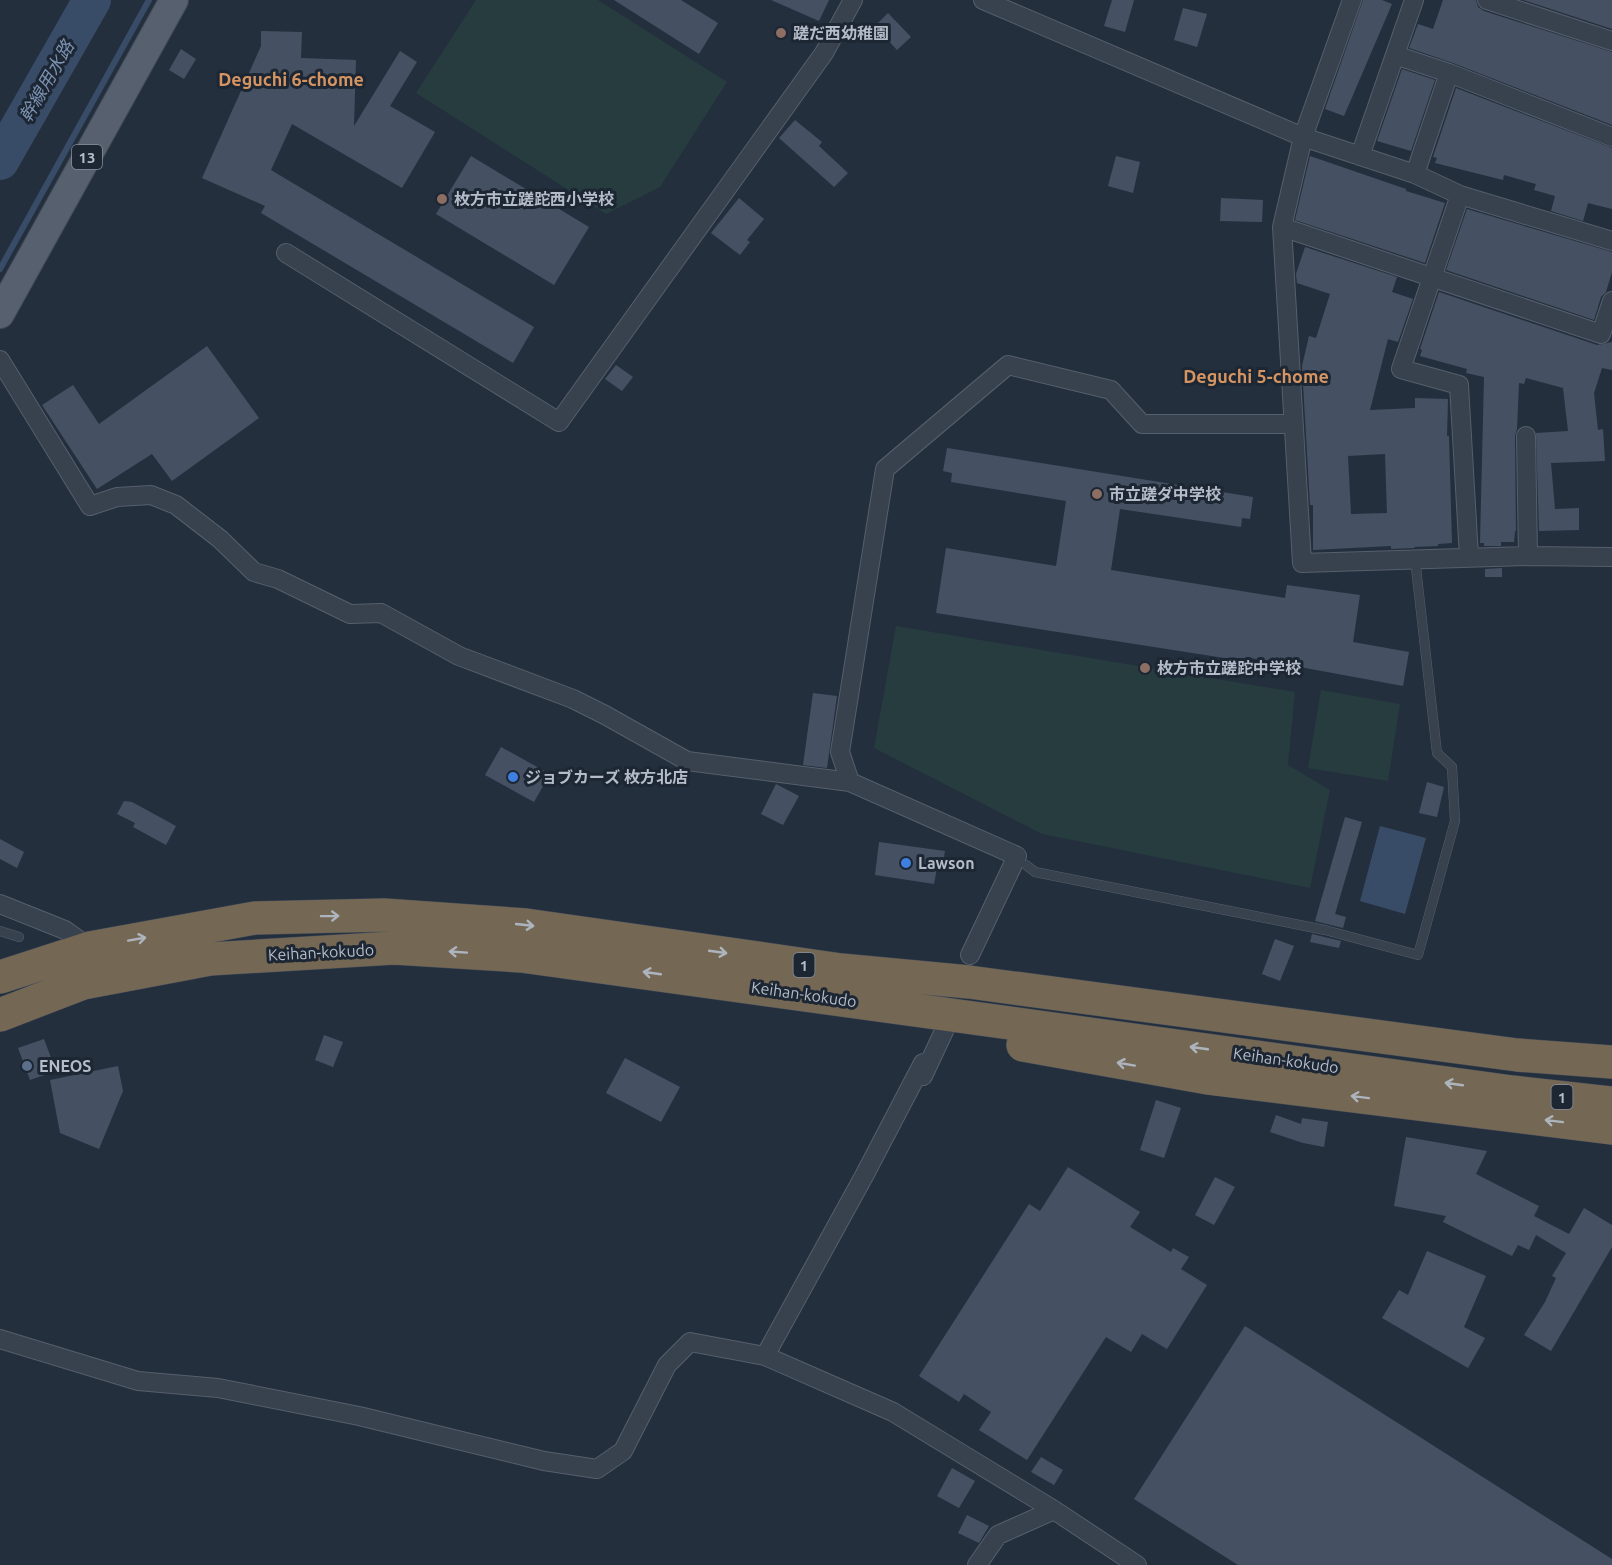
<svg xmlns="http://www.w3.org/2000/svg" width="1612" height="1565" font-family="Ubuntu,'Noto Sans JP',sans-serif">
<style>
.green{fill:#263c3f}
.water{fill:#394c67}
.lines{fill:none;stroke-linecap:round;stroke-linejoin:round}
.stream{stroke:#394c67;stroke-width:6}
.river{stroke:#394c67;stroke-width:38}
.building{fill:#455162;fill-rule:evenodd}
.lane-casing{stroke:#565f6c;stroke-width:10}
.street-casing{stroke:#565f6c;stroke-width:20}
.primary-casing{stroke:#414a57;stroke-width:30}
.highway-casing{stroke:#434c59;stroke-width:34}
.lane{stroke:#38414e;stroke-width:9}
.street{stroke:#38414e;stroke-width:18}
.primary{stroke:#56606e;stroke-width:28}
.highway{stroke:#746855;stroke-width:33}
.oneway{stroke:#aeb4bd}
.education-dot{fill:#8d6e63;stroke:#1d2633;stroke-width:2}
.shop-dot{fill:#3f7fe0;stroke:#1d2633;stroke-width:2}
.service-dot{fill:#5c6f8a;stroke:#1d2633;stroke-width:2}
.labels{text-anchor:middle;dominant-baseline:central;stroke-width:6;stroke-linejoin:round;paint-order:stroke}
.shield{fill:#1d2633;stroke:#878f9c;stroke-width:1.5}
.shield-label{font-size:15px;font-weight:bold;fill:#b4bcc9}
.poi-label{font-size:16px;font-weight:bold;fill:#b4bcc9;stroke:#1d2633;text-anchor:start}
.street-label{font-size:16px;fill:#b4bcc9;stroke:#1d2633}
.neighbourhood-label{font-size:18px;font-weight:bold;fill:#d59563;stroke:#1d2633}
.water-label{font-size:18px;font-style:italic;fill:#7c92b1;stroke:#1d2633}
</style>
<rect width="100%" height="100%" fill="#242f3e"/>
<path class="green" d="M476,0H598L727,82L660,187L606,214L416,93Z
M896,626L1295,692L1288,765L1330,790L1310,888L1042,834L874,748Z
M1321,690L1400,704L1388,781L1308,768Z"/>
<path class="water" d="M1380,826L1426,838L1405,914L1360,901Z"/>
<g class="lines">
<path class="stream" d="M0,269L149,0"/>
<path class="river" d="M0,161L92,0"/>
</g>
<path class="building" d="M614,0H681L718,23L699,54Z
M771,0H829L819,21Z
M1112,0H1134L1125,32L1104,26Z
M1363,0H1382L1392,4L1344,116L1325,109Z
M1443,0H1476L1478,7L1484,11L1612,52V125L1453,63L1409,48L1418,24L1433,29Z
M1523,0H1612V29Z
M1183,8L1207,14L1197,47L1174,40Z
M888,13L911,37L897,50L875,26Z
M261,31L302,32L301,58L356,60L354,126L400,51L417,62L390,106L435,132L402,188L292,124L271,170L534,327L513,363L261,213L265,206L202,178L261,46Z
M181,49L196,59L184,79L169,70Z
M1402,69L1435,80L1411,151L1377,141Z
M1456,88L1612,148V209L1588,203L1583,221L1551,211L1555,196L1534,190L1536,184L1504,175L1503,180L1435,163L1437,158L1433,157Z
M795,120L822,142L819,146L848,173L834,187L779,138Z
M471,156L589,227L554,285L436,214Z
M1116,156L1140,162L1133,193L1108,186Z
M1310,156L1406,189V191L1445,203L1425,263L1295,220Z
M739,198L764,219L747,240L750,242L740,255L711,233Z
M1221,198L1263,200L1262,222L1220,221Z
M1467,209L1612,252V272L1606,292L1601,297L1594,320L1446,270Z
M1305,247L1397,277L1392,292L1413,299L1398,342L1388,339L1370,410L1415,408V398L1448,399L1447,436H1449L1452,543L1438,544V546L1414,547L1415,548L1391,549V546L1313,550V505H1310L1302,366L1309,336L1316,338L1330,294L1297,283L1296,274ZM1385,454L1387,513L1351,514L1348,456Z
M1439,292L1597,345L1612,342V370L1602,368L1594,393L1598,430L1603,429L1605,461L1551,463L1555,509L1579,508V530L1539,531L1536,433L1568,431L1563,388L1526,378L1524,384L1519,383L1517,429L1515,436L1516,531H1515L1514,542H1501V546H1484V543H1480L1484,377L1466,373L1467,369L1420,356L1422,350L1420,349Z
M207,346L259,418L172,481L152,454L97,489L42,405L73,385L99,424Z
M616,365L633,377L622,391L605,379Z
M947,448L1253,497L1250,519L1242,518L1241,527L1120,509L1111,570L1285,598L1287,585L1360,595L1353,642L1409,652L1403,686L1251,658L1250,662L936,613L946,548L1056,566L1066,501L951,482L952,473L943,471Z
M1502,568V577H1485V569Z
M813,693L837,696L827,768L803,765Z
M501,747L550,774L534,802L485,775Z
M1427,782L1444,787L1437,817L1419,813Z
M776,784L799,796L783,825L761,814Z
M124,801L132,802L176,826L166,845L133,827L135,823L117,814Z
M1345,817L1362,822L1335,914L1346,917L1343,928L1315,921Z
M0,839L24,852L17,868L0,859Z
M879,842L945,851L942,869L937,868L934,884L875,875Z
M1312,934L1341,941L1339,948L1310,942Z
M1275,939L1294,946L1280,981L1262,974Z
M324,1035L343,1042L333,1067L315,1060Z
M44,1039L56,1071L30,1080L18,1048Z
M625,1058L680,1087L661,1122L606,1093Z
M118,1066L123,1091L99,1149L60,1133L50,1080Z
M1156,1100L1181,1108L1164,1158L1140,1150Z
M1276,1115L1301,1124L1302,1118L1328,1122L1324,1147L1303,1143L1270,1132Z
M1406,1137L1487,1151L1476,1174L1539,1206L1534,1216L1569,1234L1584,1208L1612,1225V1247L1551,1351L1524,1335L1545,1302L1556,1278L1552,1276L1566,1253L1536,1235L1529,1250L1518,1245L1512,1256L1443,1222L1446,1216L1394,1206Z
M1068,1167L1140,1212L1130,1227L1171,1252L1173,1248L1189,1257L1181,1269L1207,1285L1167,1349L1142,1334L1131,1352L1106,1337L1027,1460L979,1430L991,1412L964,1394L959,1402L919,1376L1029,1204L1040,1211Z
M1215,1177L1235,1187L1214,1225L1195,1215Z
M1427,1251L1486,1276L1464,1327L1485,1338L1468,1368L1382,1318L1399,1290L1408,1295Z
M1245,1326L1612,1559V1565H1238L1134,1499Z
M1041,1457L1063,1470L1054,1485L1031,1472Z
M952,1468L975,1481L959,1508L937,1496Z
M967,1515L989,1526L979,1543L958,1533Z"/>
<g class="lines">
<g class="lane-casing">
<path id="lane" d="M1026,865L1035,872L1325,930L1418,955L1455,821L1452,767L1437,753L1415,559
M0,931L19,937"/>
</g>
<g class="street-casing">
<path id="street" d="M983,0L1303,137L1415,174L1460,195L1612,241
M1352,0L1303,137L1282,227L1302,563L1528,556L1612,557
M1487,0L1612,41
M1395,55L1449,73L1612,137
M1360,156L1414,0
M1415,174L1449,73
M1460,195L1401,369L1459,385L1469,557
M1282,227L1601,334L1612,301
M286,253L559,422L824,53L853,0
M0,360L90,506L117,497L151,495L176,505L220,539L254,572L278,579L350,614L381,613L459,656L573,699L605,715L687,761L850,782
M1526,436L1528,556
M0,904L65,930L90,948
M970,955L1017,856L850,782L840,752L885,469L1008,365L1111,390L1142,424H1293
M923,1076L944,1031
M0,1339L138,1381L218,1388L359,1416L544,1461L597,1469L623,1451L667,1365L690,1342L765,1356L893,1412L1054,1510L1137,1565
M765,1356L864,1176L923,1063
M977,1565L998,1535L1054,1510"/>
</g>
<g class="primary-casing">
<path id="primary" d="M0,314L174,0"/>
</g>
<g class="highway-casing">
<path id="highway" d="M0,977L90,948L255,918L384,915L526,925L841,970L969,982L1517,1055L1612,1062
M0,1015L83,983L210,959L394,948L521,956L1512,1092L1612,1103
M1023,1045L1208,1078L1612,1128"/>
</g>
<use href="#lane" class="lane"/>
<use href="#street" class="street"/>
<use href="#primary" class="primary"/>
<use href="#highway" class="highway"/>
</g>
<defs><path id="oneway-shaft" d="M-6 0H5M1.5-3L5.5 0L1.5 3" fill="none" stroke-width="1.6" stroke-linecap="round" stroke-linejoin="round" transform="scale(1.5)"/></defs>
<g class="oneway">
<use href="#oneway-shaft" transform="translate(330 916) rotate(-1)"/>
<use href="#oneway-shaft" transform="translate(525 925) rotate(6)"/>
<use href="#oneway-shaft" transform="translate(137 939) rotate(-10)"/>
<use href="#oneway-shaft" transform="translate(458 952) rotate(-176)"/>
<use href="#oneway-shaft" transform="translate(718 952) rotate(8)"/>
<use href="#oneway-shaft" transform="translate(652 973) rotate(-172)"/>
<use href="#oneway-shaft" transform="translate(1199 1048) rotate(-172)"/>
<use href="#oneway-shaft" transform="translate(1126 1064) rotate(-170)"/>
<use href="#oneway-shaft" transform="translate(1454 1084) rotate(-172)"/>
<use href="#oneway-shaft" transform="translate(1360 1097) rotate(-173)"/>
<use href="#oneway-shaft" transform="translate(1554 1121) rotate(-173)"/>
</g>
<g class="education-dot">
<circle cx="781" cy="33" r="6"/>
<circle cx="442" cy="199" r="6"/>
<circle cx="1097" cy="494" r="6"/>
<circle cx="1145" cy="668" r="6"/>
</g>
<g class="shop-dot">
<circle cx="513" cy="777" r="6"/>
<circle cx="906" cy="863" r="6"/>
</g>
<circle class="service-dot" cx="27" cy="1066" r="6"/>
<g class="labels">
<g class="shield">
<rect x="72" y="145" width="30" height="24" rx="4.5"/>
<rect x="793.5" y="953" width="21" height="24" rx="4.5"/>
<rect x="1551.5" y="1085" width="21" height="24" rx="4.5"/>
</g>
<g class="shield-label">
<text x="87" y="157">13</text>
<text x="804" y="965">1</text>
<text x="1562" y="1097">1</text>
</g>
<g class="poi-label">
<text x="793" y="33">蹉だ西幼稚園</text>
<text x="454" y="199">枚方市立蹉跎西小学校</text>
<text x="1109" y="494">市立蹉ダ中学校</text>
<text x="1157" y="668">枚方市立蹉跎中学校</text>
<text x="525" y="777">ジョブカーズ 枚方北店</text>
<text x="918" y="863">Lawson</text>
<text x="39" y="1066">ENEOS</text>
</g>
<g class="street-label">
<text transform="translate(321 952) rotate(-3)">Keihan-kokudo</text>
<text transform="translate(804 994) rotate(8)">Keihan-kokudo</text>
<text transform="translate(1286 1060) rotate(8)">Keihan-kokudo</text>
</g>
<g class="neighbourhood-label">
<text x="291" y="79">Deguchi 6-chome</text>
<text x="1256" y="376">Deguchi 5-chome</text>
</g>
<g class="water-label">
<text transform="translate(46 81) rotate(-60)">幹線用水路</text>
</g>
</g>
</svg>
